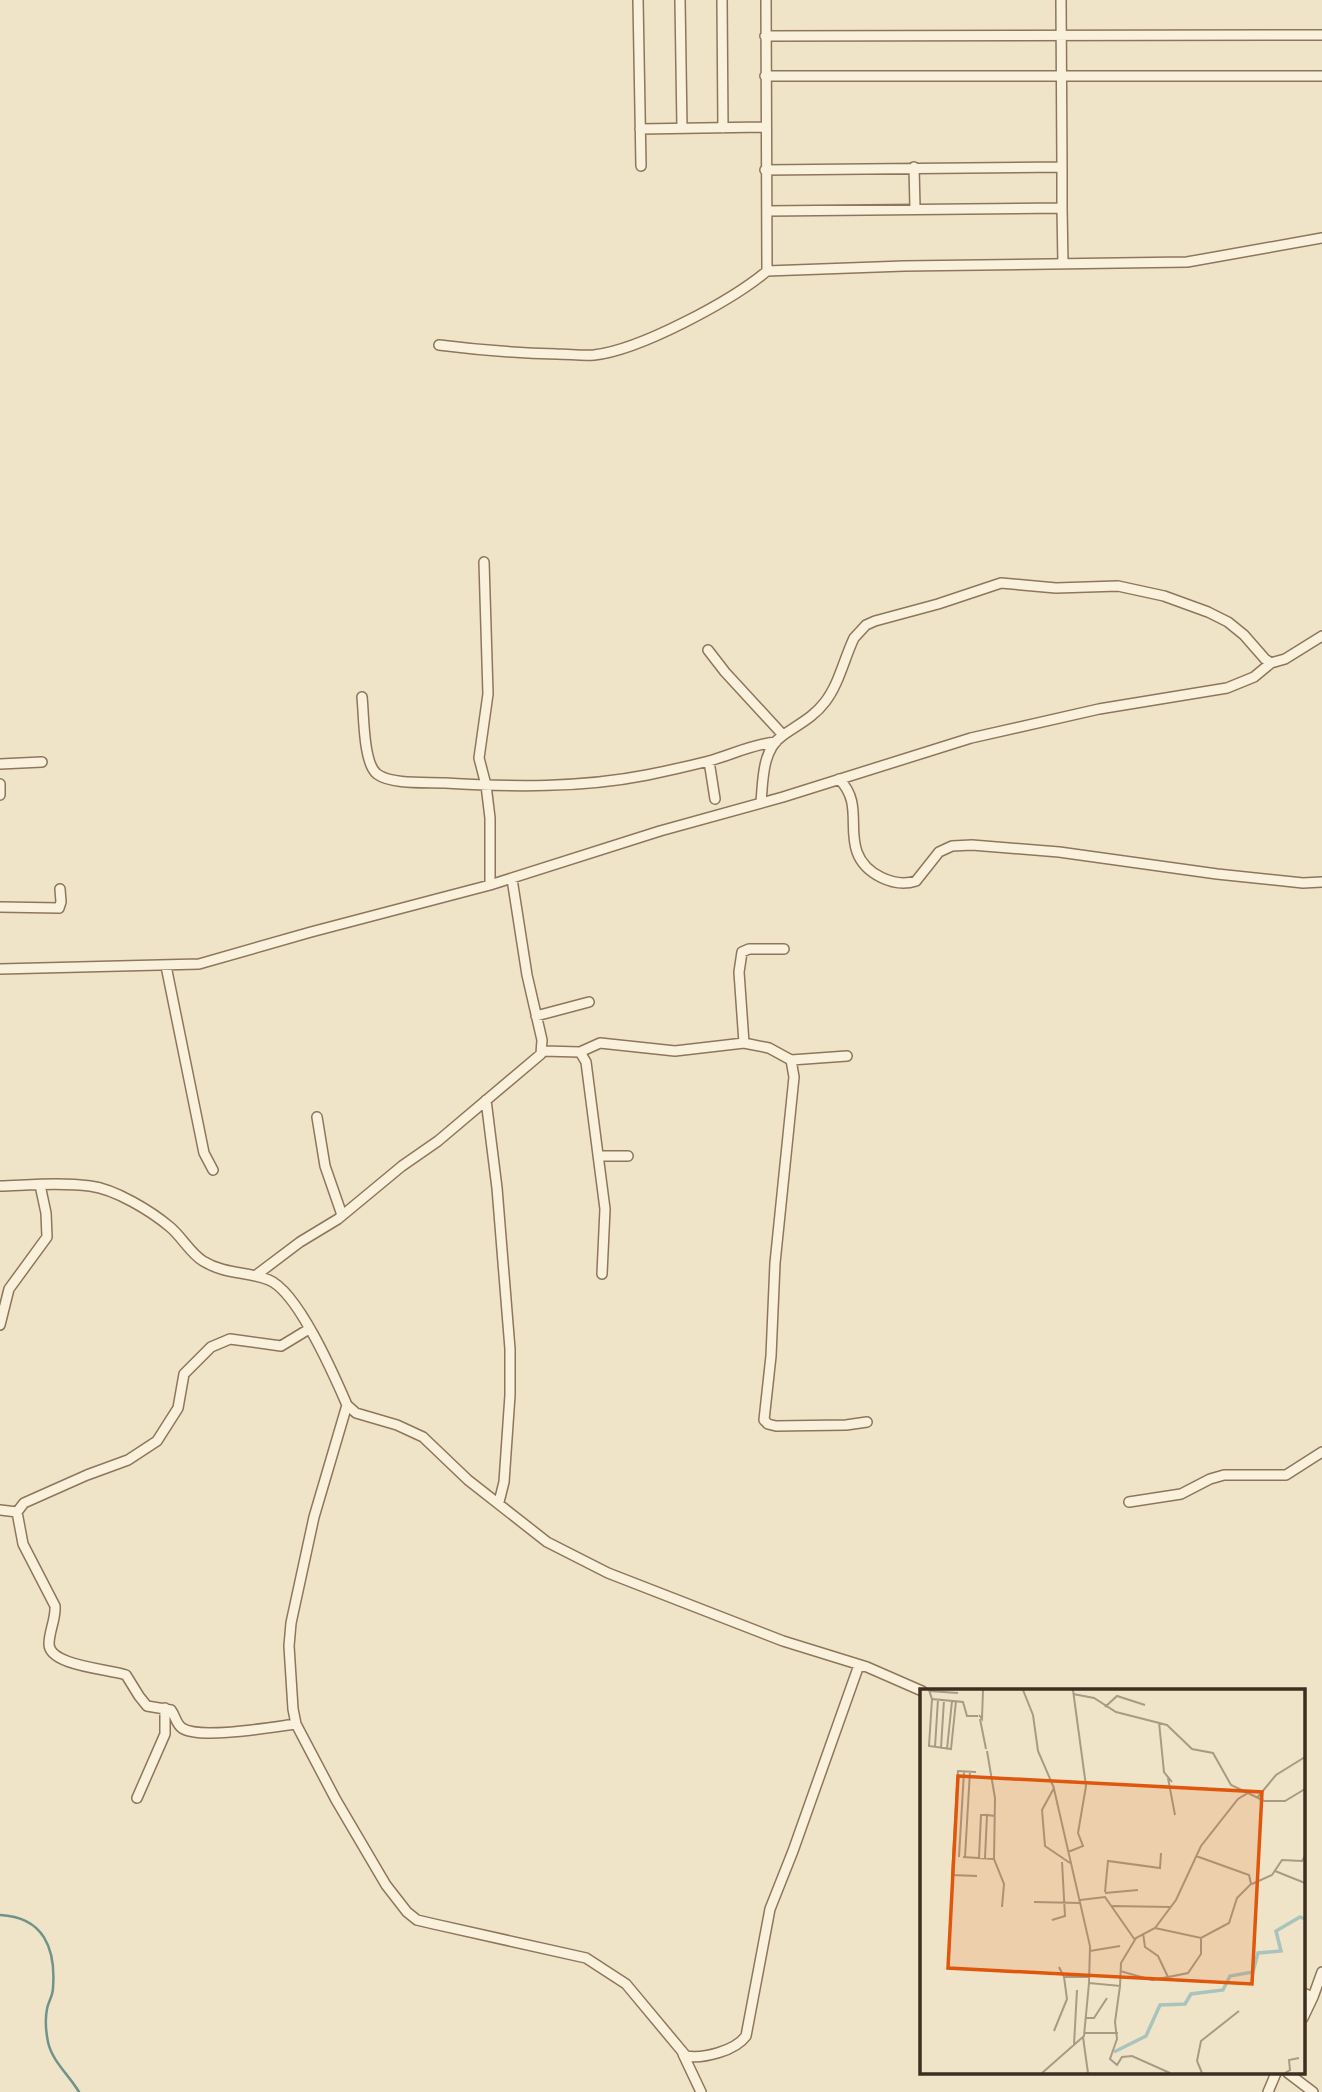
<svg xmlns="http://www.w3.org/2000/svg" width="1322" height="2092" font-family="'Libre Baskerville',serif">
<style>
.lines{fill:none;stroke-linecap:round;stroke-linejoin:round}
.stream{stroke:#6f938a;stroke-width:2.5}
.minor-casing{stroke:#8d765c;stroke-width:12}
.minor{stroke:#faf1dc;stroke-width:9}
.inset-river{fill:none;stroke:#a9c4bc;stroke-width:3.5}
.inset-road{fill:none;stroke:#a89b85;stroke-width:2}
.view{fill:#df570d;fill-opacity:0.15;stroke:#df570d;stroke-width:3.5}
.inset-edge{fill:none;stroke:#3d2e20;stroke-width:3.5}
</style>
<rect width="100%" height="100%" fill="#f0e4c8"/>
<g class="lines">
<path class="stream" d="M0,1915C44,1917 56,1949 53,1988C53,1996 48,2002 47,2009C45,2019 46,2032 48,2042C52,2061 69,2075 79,2092"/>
<g class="minor-casing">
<path id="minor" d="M638,0L641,166
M680,0L682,128
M722,0L723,128
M766,0L767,271
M1061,0L1062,167
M765,36L1322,35
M765,76H1322
M640,129L765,127
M914,167L915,208
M765,170L1062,167V208
M767,211L1062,208L1063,264
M439,345C478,350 517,353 557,354C569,354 582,356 594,355C640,350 731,301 767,271L904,266L1187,262L1322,238
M484,562L488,694L479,758L486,785L490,818V885
M708,650L725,672L783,735
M362,697C364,714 363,763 377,774C392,785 427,782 445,783C512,787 581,788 647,775C667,771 689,766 709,761C731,755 753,744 776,742
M709,761L715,799
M0,764L42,762
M839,779C862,802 848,827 857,852C865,874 894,888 916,881L939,852L952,846L972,845L1059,852L1217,874L1303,883L1322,882
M0,784V795
M761,802C763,781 762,750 782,736C797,725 813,718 825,702C839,684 844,659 854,638L866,625L875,621L938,604L1001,583L1056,588L1118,586L1164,596L1208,612L1228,622L1244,635L1265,659L1271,663L1285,659L1322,636
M0,907L59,908L61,902L60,889
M166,966L204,1153L213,1170
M0,969L199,964L311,932L490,885L660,831L783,797L971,738L1099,709L1227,688L1254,677L1271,663
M536,1016L589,1002
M744,1043L739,972L742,952L749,949H784
M543,1051L580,1052L586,1062L605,1209L602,1274
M580,1052L600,1043L675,1051L744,1043L769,1048L791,1060L794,1077L775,1263L771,1356L764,1420L768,1424L776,1426L846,1425L867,1422
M791,1060L847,1056
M486,1100L497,1188L510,1349V1395L504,1482L499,1502
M317,1117L325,1166L342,1215
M598,1156H628
M0,1186C30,1185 61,1182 90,1186C115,1189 151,1211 170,1227C182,1237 190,1253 203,1261C226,1275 247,1271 269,1280C298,1292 334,1375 347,1405L356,1413L397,1425L423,1437L468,1480L547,1542L608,1573L783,1641L867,1667L922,1691
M255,1276L300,1242L338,1219L402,1166L438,1141L541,1054L542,1040L527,975L512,879
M0,1325L9,1289L47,1237L46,1213L40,1185
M347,1405L314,1517L291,1623L289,1646L293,1709L296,1724L336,1800L386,1885L407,1912L417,1920L434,1924L586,1958L626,1984L686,2056C703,2059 735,2051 746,2036L770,1909L793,1851L859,1665
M1129,1502L1181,1494L1210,1479L1224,1475H1286L1322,1452
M0,1510L17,1512
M296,1724C273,1727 199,1740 182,1728C176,1724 175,1715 171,1710L147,1706L139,1696L126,1675C110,1669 49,1666 49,1644C49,1631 56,1619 55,1606L23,1544L17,1512L24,1503L87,1475L128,1460L157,1441L178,1408L184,1374L211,1347L230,1339L281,1346L309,1329
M137,1798L165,1734V1708
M1303,1993L1313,1997L1303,2018
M1313,1997L1322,1972
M683,2054L701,2092
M1288,2073L1313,2092
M1268,2092L1276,2073"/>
</g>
<use href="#minor" class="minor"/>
</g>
<g transform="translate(920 1689)">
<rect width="385" height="385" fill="#f0e4c8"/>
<path class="inset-river" d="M194,363L226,347L240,316L265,315L271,305L303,301L310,287L333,283L338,264L361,262L356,242L380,228L385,230"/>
<path class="inset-road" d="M9,1L12,10L43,13L47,27H58M103,1L113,26L118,62L134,99L122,121L125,157L150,174M9,2L38,4M153,5L174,9L196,23L247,36L272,60L293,64L311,96L328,104M12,10L9,57L31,60L36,12M185,18L197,7L225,16M59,26L62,30L63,1M60,30L66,60M239,33L244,83L252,93M15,58L18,10M21,59L24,11M27,60L32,12M67,62L75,109L74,170L84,195L82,218M56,83L38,82L32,186L57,187M248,89L255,126M337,109L356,86L385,68M148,163L163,157L158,144L166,97L153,1M39,168L44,82M43,168L74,170M45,168L50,82M59,169L61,126H67M65,169L67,126L75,127M355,182L385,194M332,195L352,186L362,171L382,172L385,167M185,203L188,172L240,179L241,164M185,204L218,201M160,211L185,208L215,251M114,213L160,214M192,217L250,218M132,231L145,227L142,173M235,239L281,249L309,234L317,209L331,195L329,186L276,167M223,244L225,258L238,267L248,288L268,284L281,265V249M170,262L200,257M139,278L144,288H169M200,282L232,291L248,288M169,294L200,297L201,274L216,249L235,239L256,211L281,157L318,110L328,104L344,112H365L385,100M200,297L195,333L197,350L190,370L197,376L202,368L212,367L250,384M166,329H174L187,309M134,342L147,310L144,288M164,344H198M163,348L168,384M154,356L157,301M122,384L164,347L169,294L170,257L134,100M282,384L277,372L281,352L319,322M365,384L370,381L369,371L379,369"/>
<path class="view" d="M38,87L342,103L332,295L28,279Z"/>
<rect width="385" height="385" class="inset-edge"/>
</g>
</svg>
